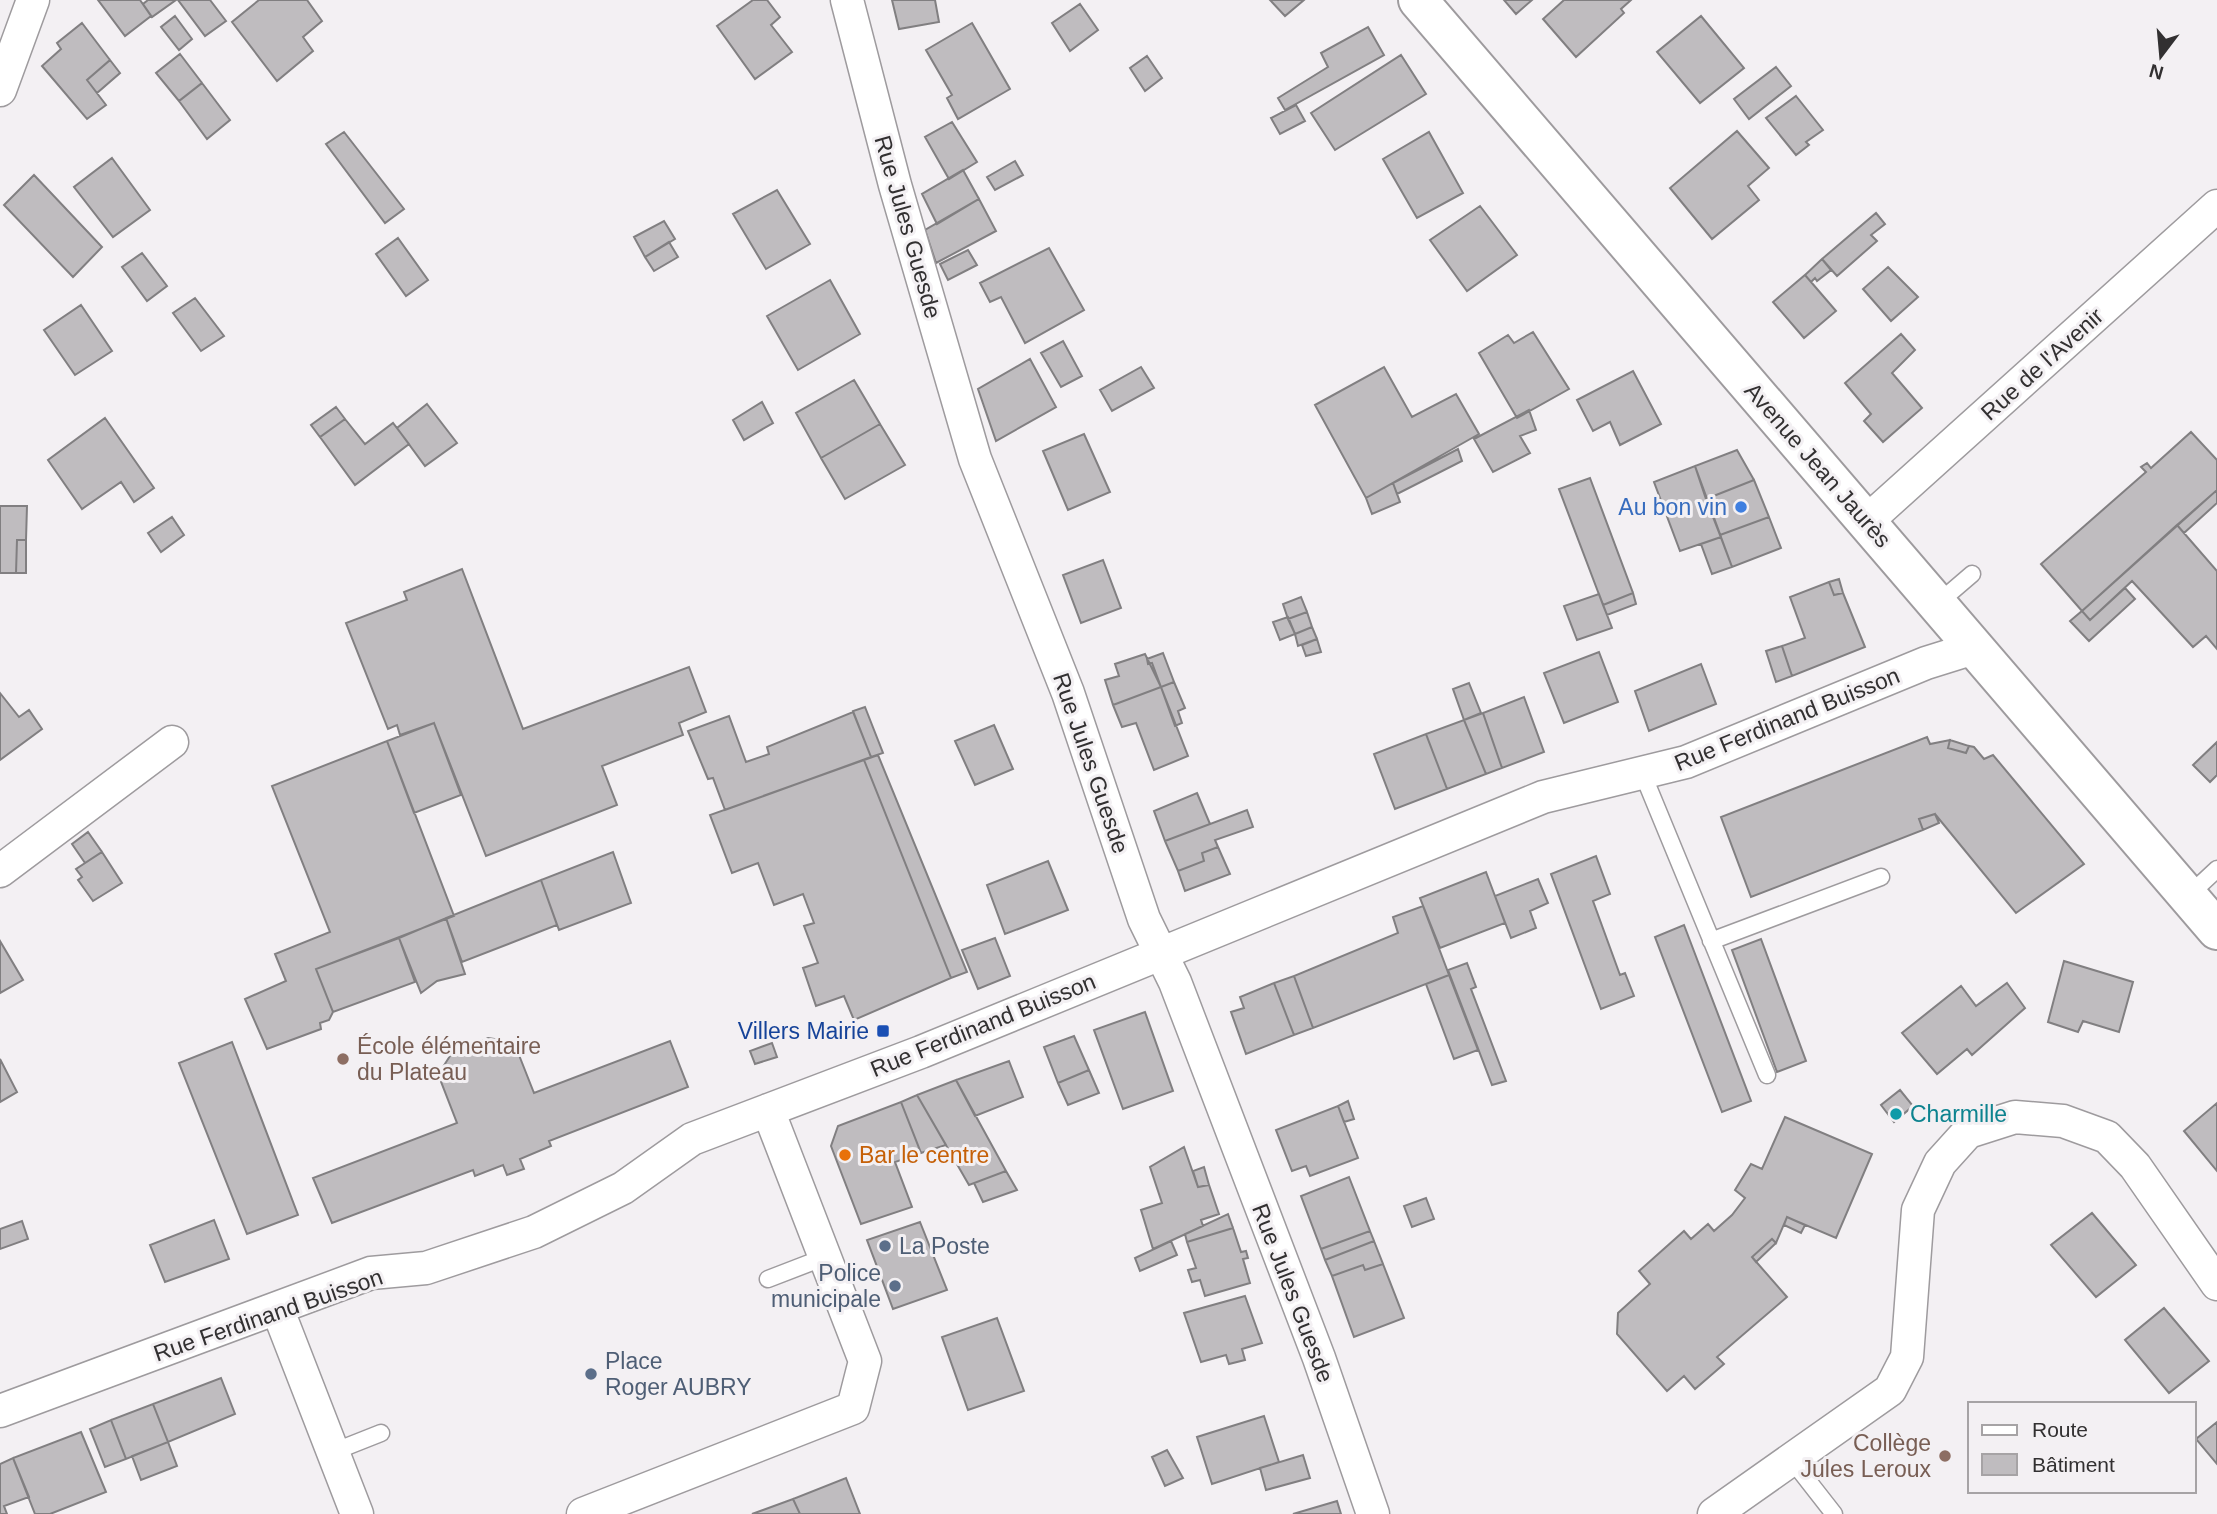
<svg xmlns="http://www.w3.org/2000/svg" width="2217" height="1514" font-family="Arial,sans-serif">
<style>
.building{fill:#bfbcbf;stroke:#817f81;stroke-width:2}
.lines{fill:none;stroke-linecap:round;stroke-linejoin:round}
.lane-casing{stroke:#9e9b9e;stroke-width:19}
.street-casing{stroke:#9e9b9e;stroke-width:35}
.secondary-casing{stroke:#9e9b9e;stroke-width:42}
.lane{stroke:#fff;stroke-width:16}
.street{stroke:#fff;stroke-width:32}
.secondary{stroke:#fff;stroke-width:38}
.shop-dot{fill:#3f7fe0;stroke:#f3f0f3;stroke-width:2.5}
.transit-dot{fill:#1a4fb4;stroke:#f3f0f3;stroke-width:2.5}
.education-dot{fill:#8d6e63;stroke:#f3f0f3;stroke-width:2.5}
.culture-dot{fill:#0f9aa8;stroke:#f3f0f3;stroke-width:2.5}
.food-dot{fill:#e8710a;stroke:#f3f0f3;stroke-width:2.5}
.service-dot{fill:#5c6f8a;stroke:#f3f0f3;stroke-width:2.5}
.labels{text-anchor:middle;dominant-baseline:central;stroke-width:6;stroke-linejoin:round;paint-order:stroke}
.street-label{font-size:23px;fill:#323031;stroke:#f3f0f3}
.shop-label{font-size:23px;fill:#366cbe;stroke:#f3f0f3;text-anchor:end}
.transit-label{font-size:23px;fill:#164399;stroke:#f3f0f3;text-anchor:end}
.education-label{font-size:23px;fill:#785e54;stroke:#f3f0f3;text-anchor:start}
.culture-label{font-size:23px;fill:#0d838f;stroke:#f3f0f3;text-anchor:start}
.food-label{font-size:23px;fill:#c56008;stroke:#f3f0f3;text-anchor:start}
.service-label{font-size:23px;fill:#4e5e75;stroke:#f3f0f3;text-anchor:start}
</style>
<rect width="100%" height="100%" fill="#f3f0f3"/>
<path class="building" d="M98,0H140L151,16L125,36Z
M148,0H176L152,17L143,4Z
M178,0H210L226,21L205,36Z
M259,0H307L322,21L303,37L313,51L277,81L232,22Z
M753,0H767L780,17L771,25L792,52L755,79L717,26Z
M892,0H935L939,22L899,29Z
M1270,0H1304L1285,16Z
M1504,0H1532L1516,14Z
M1564,0H1631L1621,9L1624,13L1576,57L1543,19Z
M1080,4L1098,30L1070,51L1052,23Z
M175,16L192,39L179,50L161,27Z
M1701,16L1744,68L1700,103L1657,52Z
M82,23L110,60L87,80L106,105L87,119L42,66L61,49L57,43Z
M972,23L1010,89L958,119L947,98L952,95L926,50Z
M1368,27L1384,55L1285,110L1278,98L1328,67L1321,53Z
M180,54L202,83L179,101L156,73Z
M1401,55L1426,94L1335,150L1311,113Z
M1147,56L1162,78L1145,91L1130,68Z
M110,60L120,73L97,93L87,80Z
M1776,67L1791,86L1749,119L1734,99Z
M202,83L230,120L207,139L179,101Z
M1796,96L1823,130L1806,142L1809,145L1796,155L1766,118Z
M1296,105L1305,121L1280,134L1271,118Z
M952,122L977,162L949,179L925,137Z
M1737,131L1769,168L1748,186L1759,200L1712,239L1670,188Z
M344,132L404,209L385,223L326,144Z
M1429,132L1463,193L1417,218L1383,159Z
M112,158L150,210L113,237L74,187Z
M1015,161L1023,175L995,190L987,177Z
M963,170L979,199L937,224L922,194Z
M34,175L102,247L73,277L4,205Z
M777,190L810,244L766,269L733,214Z
M979,199L996,231L936,263L925,230Z
M1480,206L1517,255L1467,291L1430,240Z
M1876,213L1885,224L1871,235L1877,241L1837,276L1822,259Z
M664,221L675,239L645,257L634,237Z
M398,238L428,280L406,296L376,254Z
M669,242L678,257L654,271L645,257Z
M1049,248L1084,310L1025,343L1001,297L990,302L980,283Z
M968,250L977,265L948,280L940,264Z
M142,253L167,286L147,301L122,267Z
M1822,259L1831,270L1817,281L1815,278L1811,282L1805,275Z
M1888,267L1918,297L1891,321L1863,289Z
M1805,275L1836,311L1804,338L1773,302Z
M830,280L860,334L798,370L767,316Z
M195,298L224,336L201,351L173,313Z
M81,305L112,351L75,375L44,330Z
M1533,332L1569,389L1517,418L1479,353L1508,335L1514,343Z
M1901,334L1915,350L1892,373L1922,408L1883,442L1864,421L1871,414L1845,383Z
M1063,341L1082,376L1061,387L1041,353Z
M1030,359L1056,407L996,441L978,389Z
M1141,367L1154,388L1112,411L1100,390Z
M1384,367L1412,417L1456,394L1479,434L1366,498L1315,405Z
M1633,371L1661,424L1620,445L1610,422L1593,431L1577,400Z
M854,380L880,424L821,458L796,413Z
M762,402L773,423L744,440L733,420Z
M427,404L457,443L425,466L397,428Z
M336,407L345,419L320,437L311,425Z
M1529,410L1536,430L1520,436L1530,453L1493,472L1474,439Z
M105,418L154,488L134,502L121,482L82,509L48,460Z
M345,419L365,444L393,423L409,444L355,485L320,437Z
M880,424L905,465L845,499L821,458Z
M2191,432L2217,460V490L2082,611L2041,564L2146,472L2141,467L2147,463L2151,468Z
M1084,434L1110,492L1068,510L1043,451Z
M1458,449L1462,461L1397,494L1393,483Z
M1737,450L1754,480L1706,499L1695,466Z
M1695,466L1721,537L1680,551L1654,482Z
M1590,478L1633,593L1603,605L1559,489Z
M1754,480L1769,517L1720,535L1706,499Z
M1393,483L1400,502L1372,514L1366,498Z
M2217,490V503L2184,533L2177,525Z
M0,506H27L26,540H17L16,573H0Z
M172,517L184,535L161,552L148,533Z
M1769,517L1781,548L1732,567L1720,535Z
M2177,525L2217,571V649L2206,636L2193,647L2132,581L2090,620L2082,611Z
M1721,537L1732,567L1712,574L1701,544Z
M17,540H26V573H16Z
M1103,560L1121,608L1081,623L1063,575Z
M462,569L523,729L689,667L706,712L679,723L683,735L602,766L617,805L486,856L434,723L400,735L397,725L388,729L346,623L407,600L404,592Z
M1839,579L1843,593L1834,595L1829,582Z
M1829,582L1834,595L1843,593L1865,647L1792,676L1782,646L1805,638L1790,597Z
M2125,588L2135,599L2089,641L2070,621L2082,611L2090,620Z
M1633,593L1636,604L1607,615L1603,605Z
M1599,594L1612,628L1577,640L1564,606Z
M1301,597L1307,612L1288,619L1283,604Z
M1307,612L1312,627L1295,634L1288,619Z
M1288,617L1295,634L1280,640L1273,622Z
M1312,627L1317,639L1298,646L1295,634Z
M1317,639L1321,652L1306,656L1302,645Z
M1782,646L1792,676L1776,682L1766,651Z
M1599,652L1618,702L1564,723L1544,673Z
M1163,653L1174,682L1161,687L1152,663L1148,664L1147,659Z
M1145,654L1161,687L1113,705L1105,680L1119,676L1115,664Z
M1701,664L1716,704L1649,731L1635,691Z
M1174,682L1185,708L1178,711L1182,723L1175,726L1161,687Z
M1469,683L1481,713L1464,720L1453,689Z
M1161,687L1188,756L1154,770L1136,723L1122,727L1113,705Z
M0,693L19,717L29,710L42,729L0,760Z
M1524,697L1544,752L1502,768L1483,713Z
M865,707L883,753L871,757L853,711Z
M853,712L871,757L725,810L713,778L708,779L688,731L729,716L746,762L769,754L767,747Z
M1483,713L1502,768L1486,774L1464,720Z
M1464,720L1486,774L1447,789L1426,734Z
M434,723L461,795L414,813L387,741Z
M994,725L1013,769L975,785L955,741Z
M1426,734L1447,789L1395,809L1374,754Z
M1927,737L1930,744L1950,740L1948,748L1966,753L1969,746L1974,747L1984,759L1993,755L2084,864L2016,913L1935,814L1919,819L1923,830L1751,897L1721,817Z
M1950,740L1969,746L1966,753L1948,748Z
M387,741L454,916L316,969L333,1012L329,1020L320,1023L321,1029L267,1049L245,999L286,981L275,954L330,932L272,786Z
M2217,742V775L2210,782L2193,765Z
M878,755L967,972L951,978L864,760Z
M864,760L951,978L854,1020L844,996L816,1006L803,968L818,963L804,926L814,923L803,894L774,905L758,863L732,873L710,815Z
M1197,793L1210,824L1165,841L1154,811Z
M1247,810L1253,827L1215,840L1218,847L1202,853L1204,861L1178,871L1165,841Z
M1935,814L1939,823L1923,830L1919,819Z
M88,832L102,852L85,863L72,844Z
M1218,847L1230,874L1185,891L1178,871L1204,861L1202,853Z
M102,852L122,883L93,901L78,880L82,877L76,869Z
M613,852L631,903L559,930L541,880Z
M1596,856L1610,894L1593,901L1620,975L1625,973L1634,996L1601,1009L1551,874Z
M1048,861L1068,910L1005,934L987,885Z
M1486,872L1505,923L1440,948L1420,898Z
M1538,879L1548,903L1530,911L1536,928L1511,938L1495,896Z
M541,880L557,925L462,962L446,918Z
M1423,906L1449,975L1313,1028L1294,976L1398,933L1393,917Z
M446,918L465,974L437,981L421,993L399,938Z
M1684,925L1751,1101L1722,1112L1655,937Z
M399,938L415,982L333,1012L316,969Z
M995,938L1010,976L978,989L962,950Z
M1761,939L1806,1061L1777,1072L1732,950Z
M0,941L23,980L0,993Z
M2064,961L2133,982L2119,1032L2083,1021L2078,1032L2048,1022Z
M1467,963L1476,987L1471,989L1506,1081L1492,1085L1448,970Z
M1449,975L1478,1050L1454,1059L1426,984Z
M1294,976L1313,1028L1294,1035L1274,983Z
M1274,983L1294,1035L1246,1054L1231,1012L1244,1008L1240,997Z
M2007,983L2025,1008L1972,1055L1967,1049L1937,1074L1902,1033L1961,986L1976,1006Z
M1145,1012L1173,1091L1123,1109L1094,1030Z
M1074,1036L1089,1070L1058,1083L1044,1047Z
M488,1038L507,1041L517,1050L534,1093L670,1041L688,1087L549,1141L551,1146L520,1159L524,1169L507,1175L503,1165L475,1176L473,1170L332,1223L313,1178L457,1123L440,1079L441,1070L450,1056Z
M232,1042L298,1215L247,1234L179,1063Z
M772,1043L777,1057L755,1064L750,1051Z
M0,1059L17,1092L0,1102Z
M1009,1061L1023,1097L975,1116L956,1080Z
M1089,1070L1099,1093L1068,1105L1058,1083Z
M956,1080L1006,1171L969,1185L917,1095Z
M1900,1090L1913,1106L1894,1122L1881,1105Z
M917,1095L946,1145L921,1153L901,1102Z
M1348,1101L1354,1119L1344,1122L1338,1106Z
M901,1102L921,1153L895,1162L912,1207L861,1224L831,1146L838,1126Z
M2217,1103V1171L2184,1131Z
M1338,1106L1358,1158L1310,1176L1306,1166L1292,1171L1276,1130Z
M1785,1117L1872,1154L1836,1238L1787,1217L1776,1243L1772,1239L1752,1257L1787,1297L1717,1357L1724,1364L1695,1389L1684,1376L1667,1391L1617,1334L1618,1313L1650,1284L1639,1271L1684,1231L1691,1239L1708,1224L1714,1231L1732,1215L1745,1198L1735,1190L1751,1164L1762,1169Z
M1184,1147L1198,1187L1209,1185L1219,1214L1201,1220L1203,1226L1153,1249L1141,1210L1162,1203L1150,1167Z
M1204,1167L1209,1185L1198,1187L1193,1171Z
M1006,1171L1017,1190L983,1202L974,1183Z
M1349,1177L1370,1231L1321,1249L1301,1196Z
M1426,1198L1434,1219L1412,1227L1404,1206Z
M2092,1213L2136,1265L2096,1297L2051,1245Z
M1228,1214L1233,1228L1187,1242L1185,1234Z
M1787,1217L1805,1225L1801,1233L1784,1225Z
M214,1220L229,1259L165,1282L150,1245Z
M22,1221L28,1239L0,1249V1229Z
M920,1222L947,1290L893,1309L867,1240Z
M1233,1228L1241,1252L1246,1251L1248,1258L1243,1259L1250,1283L1205,1296L1200,1280L1192,1282L1188,1270L1196,1268L1187,1242Z
M1370,1231L1374,1241L1325,1260L1321,1249Z
M1772,1239L1776,1243L1756,1262L1752,1257Z
M1171,1241L1177,1255L1140,1271L1135,1258Z
M1374,1241L1383,1264L1365,1270L1363,1265L1332,1276L1325,1260Z
M1383,1264L1404,1318L1354,1337L1332,1276L1363,1265L1365,1270Z
M1245,1296L1262,1343L1242,1349L1245,1360L1229,1364L1226,1355L1201,1362L1184,1313Z
M2164,1308L2209,1361L2169,1393L2125,1340Z
M997,1318L1024,1391L968,1410L942,1337Z
M221,1378L235,1414L168,1442L153,1404Z
M153,1404L168,1442L126,1459L111,1420Z
M1264,1416L1279,1462L1212,1484L1197,1437Z
M111,1420L126,1459L105,1467L90,1429Z
M2217,1422V1464L2196,1439Z
M81,1432L106,1492L50,1514H35L13,1458Z
M168,1442L177,1466L141,1480L132,1456Z
M1167,1450L1183,1478L1165,1486L1152,1457Z
M1303,1455L1310,1478L1266,1490L1260,1468Z
M13,1458L29,1497L4,1506L7,1514H0V1464Z
M846,1478L860,1514H800L793,1499Z
M793,1499L800,1514H752Z
M1337,1501L1341,1514H1293Z"/>
<g class="lines">
<g class="lane-casing">
<path id="lane" d="M1937,604L1972,574
M1642,772L1767,1075
M2188,896L2217,869
M1711,941L1881,877
M768,1279L825,1257
M333,1452L381,1433
M1791,1459L1834,1514"/>
</g>
<g class="street-casing">
<path id="street" d="M847,0L895,185L975,459L1068,693L1144,919L1175,982L1319,1358L1373,1514
M0,90L33,0
M1866,522L2217,206
M0,871L172,742
M277,1308L357,1514
M0,1411L371,1273L426,1268L534,1232L623,1188L692,1139L921,1052L1543,797L1686,762L1926,663L1974,648
M583,1514L853,1408L865,1361L768,1110
M1714,1514L1890,1390L1907,1357L1918,1210L1940,1163L1968,1132L2015,1117L2063,1121L2107,1137L2135,1166L2217,1284"/>
</g>
<g class="secondary-casing">
<path id="secondary" d="M1418,0L2217,930"/>
</g>
<use href="#lane" class="lane"/>
<use href="#street" class="street"/>
<use href="#secondary" class="secondary"/>
</g>
<circle class="shop-dot" cx="1741" cy="507" r="7"/>
<rect class="transit-dot" x="876" y="1024" width="14" height="14" rx="3.5"/>
<g class="education-dot">
<circle cx="343" cy="1059" r="7"/>
<circle cx="1945" cy="1456" r="7"/>
</g>
<circle class="culture-dot" cx="1896" cy="1114" r="7"/>
<circle class="food-dot" cx="845" cy="1155" r="7"/>
<g class="service-dot">
<circle cx="885" cy="1246" r="7"/>
<circle cx="895" cy="1286" r="7"/>
<circle cx="591" cy="1374" r="7"/>
</g>
<g class="labels">
<g class="street-label">
<text transform="translate(908 227) rotate(74)">Rue Jules Guesde</text>
<text transform="translate(2042 364) rotate(-42)">Rue de l'Avenir</text>
<text transform="translate(1818 465) rotate(49)">Avenue Jean Jaurès</text>
<text transform="translate(1787 719) rotate(-22)">Rue Ferdinand Buisson</text>
<text transform="translate(1091 763) rotate(71)">Rue Jules Guesde</text>
<text transform="translate(983 1025) rotate(-22)">Rue Ferdinand Buisson</text>
<text transform="translate(1293 1293) rotate(69)">Rue Jules Guesde</text>
<text transform="translate(268 1315) rotate(-19)">Rue Ferdinand Buisson</text>
</g>
<g class="shop-label">
<text x="1727" y="507">Au bon vin</text>
</g>
<g class="transit-label">
<text x="869" y="1031">Villers Mairie</text>
</g>
<g class="education-label">
<text x="357" y="1046">École élémentaire<tspan x="357" dy="26">du Plateau</tspan></text>
<text x="1931" y="1443" text-anchor="end">Collège<tspan x="1931" dy="26">Jules Leroux</tspan></text>
</g>
<g class="culture-label">
<text x="1910" y="1114">Charmille</text>
</g>
<g class="food-label">
<text x="859" y="1155">Bar le centre</text>
</g>
<g class="service-label">
<text x="899" y="1246">La Poste</text>
<text x="881" y="1273" text-anchor="end">Police<tspan x="881" dy="26">municipale</tspan></text>
<text x="605" y="1361">Place<tspan x="605" dy="26">Roger AUBRY</tspan></text>
</g>
</g>
<rect x="1968" y="1402" width="228" height="91" fill="#f3f0f3" stroke="#a6a3a5" stroke-width="2"/>
<rect x="1982" y="1425" width="35" height="10" fill="#ffffff" stroke="#a6a3a5" stroke-width="2"/>
<text x="2032" y="1437" font-size="21" fill="#323031">Route</text>
<rect x="1982" y="1454" width="35" height="21" fill="#bfbcbf" stroke="#a6a3a5" stroke-width="2"/>
<text x="2032" y="1472" font-size="21" fill="#323031">Bâtiment</text>
<g transform="translate(2161 56) rotate(196)" stroke="#f3f0f3" stroke-width="5" paint-order="stroke">
<path d="M0-5L12 26L0 18L-12 26Z" fill="#323031"/>
<text y="-10" font-size="19" font-weight="bold" text-anchor="middle" fill="#323031">N</text>
</g>
</svg>
